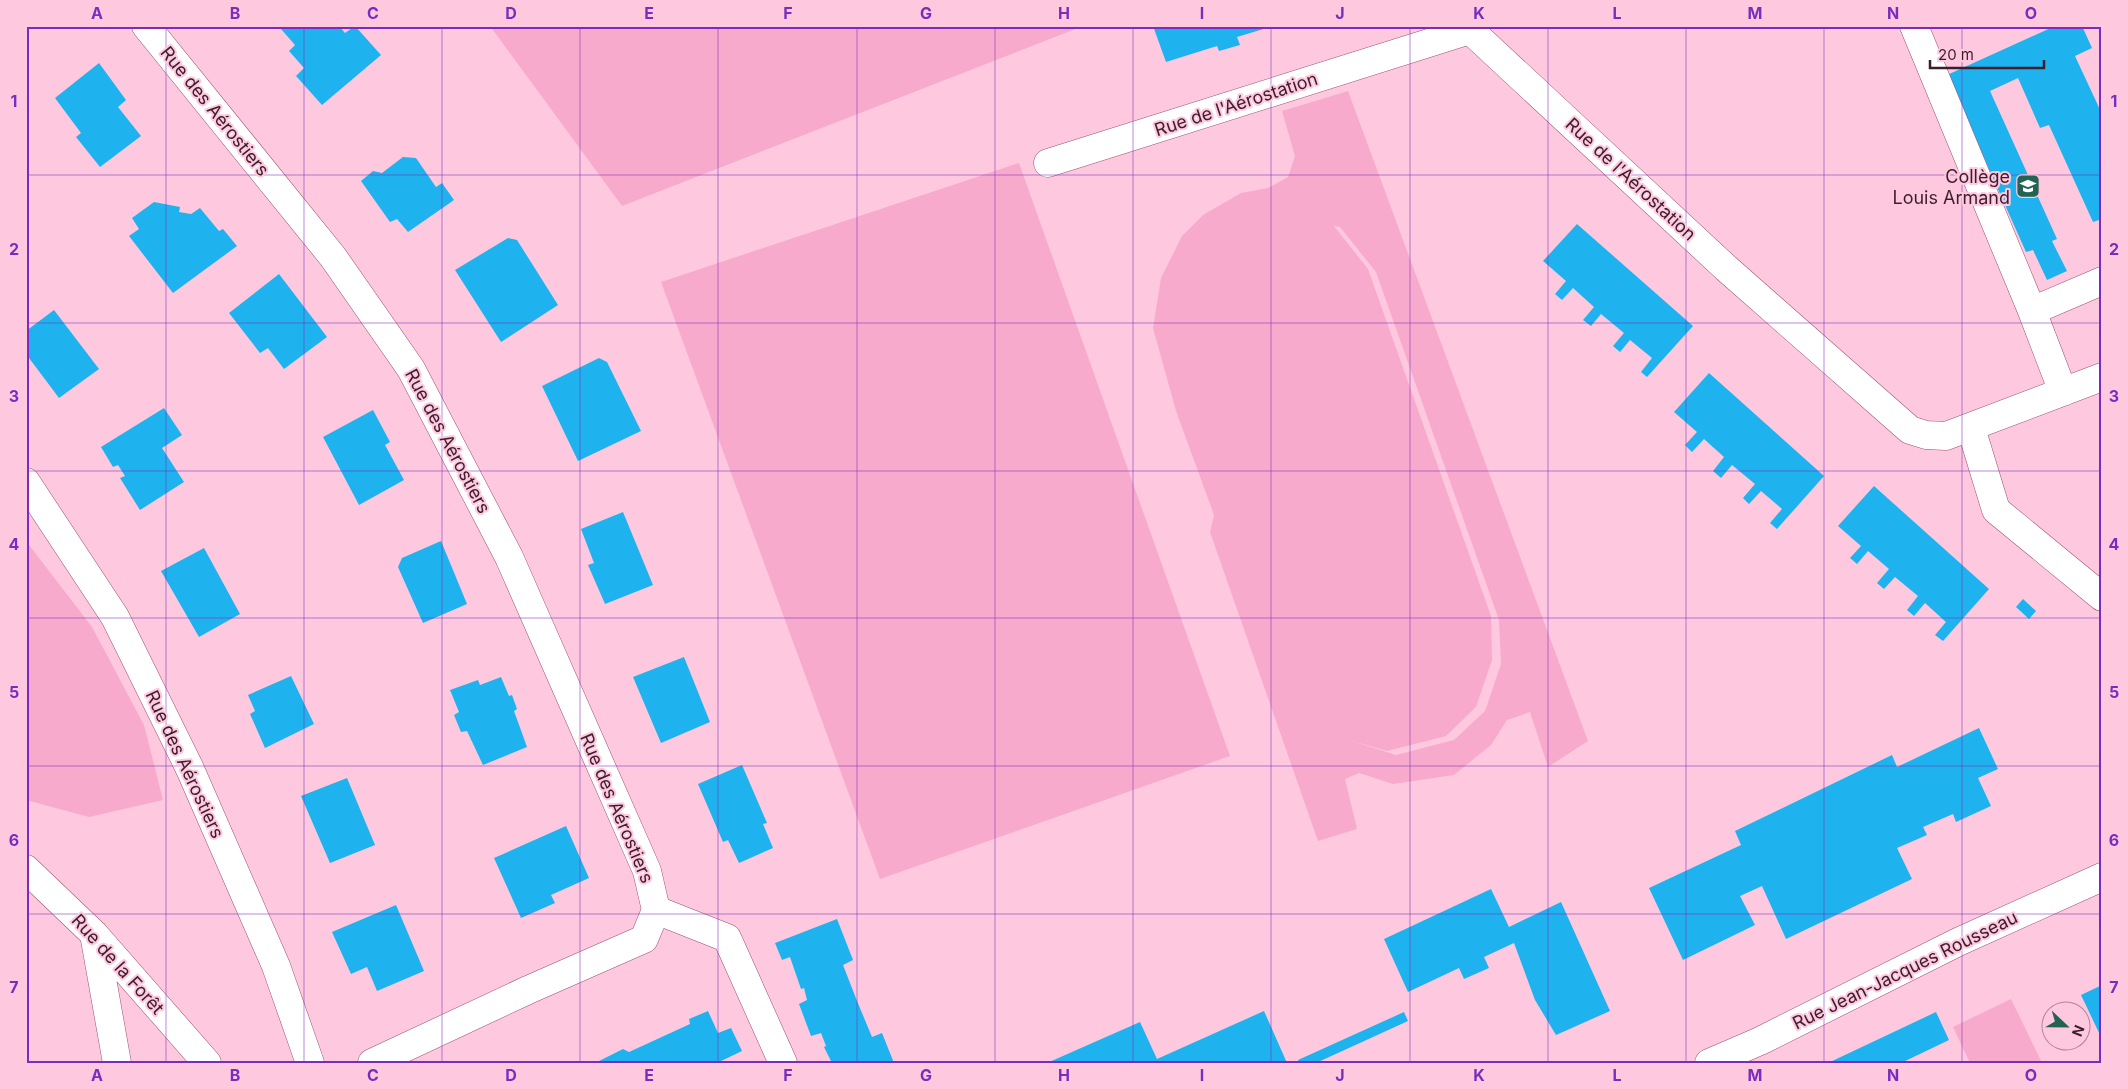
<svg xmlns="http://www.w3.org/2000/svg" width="2128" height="1089" font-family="Inter,sans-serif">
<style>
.green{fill:#f8aacc;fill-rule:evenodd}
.building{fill:#1eb3ee}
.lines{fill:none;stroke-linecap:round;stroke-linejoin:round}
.minor-casing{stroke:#9c5074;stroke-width:29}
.minor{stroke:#fff;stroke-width:28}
.grid{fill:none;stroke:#7b2cbf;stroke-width:1;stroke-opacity:0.55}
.labels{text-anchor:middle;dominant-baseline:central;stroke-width:4;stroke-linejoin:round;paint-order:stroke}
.street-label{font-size:18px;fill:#3d1d2c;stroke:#fec9df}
.poi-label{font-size:18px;fill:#3d1d2c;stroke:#fec9df;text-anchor:end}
.neatline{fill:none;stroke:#7b2cbf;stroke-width:2}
.grid-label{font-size:16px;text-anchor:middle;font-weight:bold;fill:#7b2cbf}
</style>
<rect width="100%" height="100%" fill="#fec9df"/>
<path class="green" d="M490,26H1083L622,206Z
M1348,91L1588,741L1548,767L1530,712L1507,720L1491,745L1454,775L1393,784L1359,773L1345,779L1357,829L1318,841L1210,532L1214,515L1176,411L1153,328L1161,278L1182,236L1203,215L1241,193L1268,188L1288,177L1295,156L1282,111ZM1334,226L1340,227L1376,272L1499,620L1501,664L1485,711L1454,740L1396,755L1349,740L1387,751L1446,736L1476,707L1492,660L1491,616L1368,269Z
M1019,163L1230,756L880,879L661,282Z
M26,541L92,627L144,725L163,800L89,817L26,800Z
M2011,999L2042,1063H1970L1953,1027Z"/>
<path class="building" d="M285,26H339L345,33L355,26L381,55L322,105L296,76L304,68L289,51L295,45L281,29Z
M1153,26H1270V27L1237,37L1240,45L1219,51L1217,46L1166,62Z
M2055,26H2082L2092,48L2075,56L2102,114V219L2093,222L2049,125L2040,128L2018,78L1990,91L2057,239L2052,241L2067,271L2047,280L2033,250L2026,252L1947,75Z
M99,63L126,100L118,107L141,136L100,167L76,137L81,133L55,98Z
M403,157L416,158L436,187L442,183L454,200L408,232L397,219L390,222L361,181L373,171L382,173Z
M154,202L180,207L179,212L191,214L200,208L219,231L223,229L237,246L173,293L129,236L139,229L132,218Z
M1577,224L1693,326L1647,377L1641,372L1652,358L1630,340L1620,352L1613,346L1624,333L1601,314L1591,326L1583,320L1594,307L1573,288L1562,300L1555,294L1566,281L1543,261Z
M508,238L517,240L558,305L501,342L455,270Z
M279,274L327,337L284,369L268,348L260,353L229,313Z
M54,310L99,369L59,398L26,354V331Z
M599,358L607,362L641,431L578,461L542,386Z
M1709,373L1824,476L1777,529L1770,523L1782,509L1761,491L1749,504L1743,498L1755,484L1732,465L1721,478L1713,471L1724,457L1704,439L1692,452L1685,445L1697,432L1674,412Z
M164,408L182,435L162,448L184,482L140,510L120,478L125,476L118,465L113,467L101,447Z
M373,410L390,442L385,445L404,480L359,505L323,437Z
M1874,486L1989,589L1943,641L1935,635L1946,622L1925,603L1914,616L1907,610L1918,596L1895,577L1884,589L1877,583L1889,569L1868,551L1857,564L1850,558L1861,546L1838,526Z
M623,512L653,585L605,604L588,565L594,563L581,529Z
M441,541L467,604L423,623L398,567L402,558Z
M204,548L240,614L199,637L161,571Z
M2023,599L2036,611L2029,619L2016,607Z
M684,657L710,722L661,743L633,677Z
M291,676L314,724L265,748L250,714L255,711L248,695Z
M501,677L509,696L512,695L517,709L514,711L527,747L483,765L467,731L461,732L454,715L459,712L450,690L478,680L480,685Z
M1979,728L1998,769L1978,778L1991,806L1956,822L1953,814L1923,827L1927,835L1897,848L1912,879L1786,939L1762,886L1740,896L1755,925L1683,960L1649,888L1741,845L1735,831L1892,755L1897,767Z
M742,765L767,823L763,824L773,848L739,863L728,840L723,842L698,784Z
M347,778L375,845L330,863L301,796Z
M566,826L589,878L551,895L555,903L521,918L494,858Z
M1491,889L1509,927L1561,902L1610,1011L1556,1035L1535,1000L1514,943L1484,957L1489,968L1464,979L1459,968L1408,992L1384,939Z
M396,905L424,971L377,991L367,967L351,974L332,932Z
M837,919L853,960L843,965L857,1001L872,1037L882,1033L894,1063H832L824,1047L826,1046L821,1033L811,1036L799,1004L807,1000L804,988L801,989L790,957L782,960L775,943Z
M2102,985V1039L2081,995Z
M708,1011L718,1033L731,1028L742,1051L717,1063H595L623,1049L629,1052L690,1024L689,1019Z
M1264,1011L1287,1063H1047L1140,1022L1157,1059Z
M1404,1012L1408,1021L1316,1063H1299L1298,1060Z
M1936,1012L1949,1040L1901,1063H1828Z"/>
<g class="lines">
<g class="minor-casing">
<path id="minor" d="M146,26L333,257L411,369L509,557L647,871L656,910L644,939L528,990L372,1063
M1914,26L2032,311L2102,281
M1048,163L1470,30L1726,268L1910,430L1926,435L1946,436L2102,377
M2032,311L2063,392
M1971,428L1996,510L2102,597
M26,482L115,617L190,769L276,966L310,1063
M26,869L94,934L207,1063
M656,910L727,938L783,1063
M94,934L117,1063
M1709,1063L1760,1041L1958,942L2102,877"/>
</g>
<use href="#minor" class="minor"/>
</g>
<path class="grid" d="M166,26V1063M304,26V1063M442,26V1063M580,26V1063M718,26V1063M857,26V1063M995,26V1063M1133,26V1063M1271,26V1063M1410,26V1063M1548,26V1063M1686,26V1063M1824,26V1063M1962,26V1063M26,175H2102M26,323H2102M26,471H2102M26,618H2102M26,766H2102M26,914H2102"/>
<defs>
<g id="school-square" transform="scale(1.25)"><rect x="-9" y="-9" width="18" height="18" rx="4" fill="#236352" stroke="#fec9df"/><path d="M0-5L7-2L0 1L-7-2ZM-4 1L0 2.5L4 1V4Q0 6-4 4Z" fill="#fff"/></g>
</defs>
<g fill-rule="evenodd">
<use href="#school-square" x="2028" y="186"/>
</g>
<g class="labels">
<g class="street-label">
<text transform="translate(1236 104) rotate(-18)">Rue de l'Aérostation</text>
<text transform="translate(215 111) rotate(51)">Rue des Aérostiers</text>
<text transform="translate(1631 179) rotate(43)">Rue de l'Aérostation</text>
<text transform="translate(448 441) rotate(62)">Rue des Aérostiers</text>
<text transform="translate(185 764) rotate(65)">Rue des Aérostiers</text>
<text transform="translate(617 808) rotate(67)">Rue des Aérostiers</text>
<text transform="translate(118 964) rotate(48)">Rue de la Forêt</text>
<text transform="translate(1905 970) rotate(-26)">Rue Jean-Jacques Rousseau</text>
</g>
<g class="poi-label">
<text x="2010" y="176">Collège<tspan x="2010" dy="21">Louis Armand</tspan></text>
</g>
</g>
<rect width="2128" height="1089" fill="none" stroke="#fec9df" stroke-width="55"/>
<g transform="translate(2066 1026) rotate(112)"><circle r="24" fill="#fec9df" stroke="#b18497"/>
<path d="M0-4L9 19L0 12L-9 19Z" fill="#236352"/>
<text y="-8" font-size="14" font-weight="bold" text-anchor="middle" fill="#3d1d2c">N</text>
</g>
<path d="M1930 60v8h114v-8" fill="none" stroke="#3d1d2c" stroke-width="2.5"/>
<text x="1938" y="60" font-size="15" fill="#3d1d2c" stroke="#fec9df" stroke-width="4" paint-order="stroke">20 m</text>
<rect x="28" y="28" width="2072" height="1034" class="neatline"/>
<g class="grid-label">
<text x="97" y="19">A</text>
<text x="235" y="19">B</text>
<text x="373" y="19">C</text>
<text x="511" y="19">D</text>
<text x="649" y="19">E</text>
<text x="788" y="19">F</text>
<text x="926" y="19">G</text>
<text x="1064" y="19">H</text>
<text x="1202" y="19">I</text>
<text x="1340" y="19">J</text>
<text x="1479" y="19">K</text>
<text x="1617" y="19">L</text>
<text x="1755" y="19">M</text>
<text x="1893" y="19">N</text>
<text x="2031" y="19">O</text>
<text x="14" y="107">1</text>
<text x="2114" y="107">1</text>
<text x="14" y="255">2</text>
<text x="2114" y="255">2</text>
<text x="14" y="402">3</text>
<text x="2114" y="402">3</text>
<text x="14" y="550">4</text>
<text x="2114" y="550">4</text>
<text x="14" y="698">5</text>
<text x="2114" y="698">5</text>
<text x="14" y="846">6</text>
<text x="2114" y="846">6</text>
<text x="14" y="993">7</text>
<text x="2114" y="993">7</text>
<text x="97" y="1081">A</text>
<text x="235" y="1081">B</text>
<text x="373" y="1081">C</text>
<text x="511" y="1081">D</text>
<text x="649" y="1081">E</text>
<text x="788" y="1081">F</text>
<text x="926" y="1081">G</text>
<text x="1064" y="1081">H</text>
<text x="1202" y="1081">I</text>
<text x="1340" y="1081">J</text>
<text x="1479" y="1081">K</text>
<text x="1617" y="1081">L</text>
<text x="1755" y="1081">M</text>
<text x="1893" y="1081">N</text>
<text x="2031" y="1081">O</text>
</g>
</svg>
